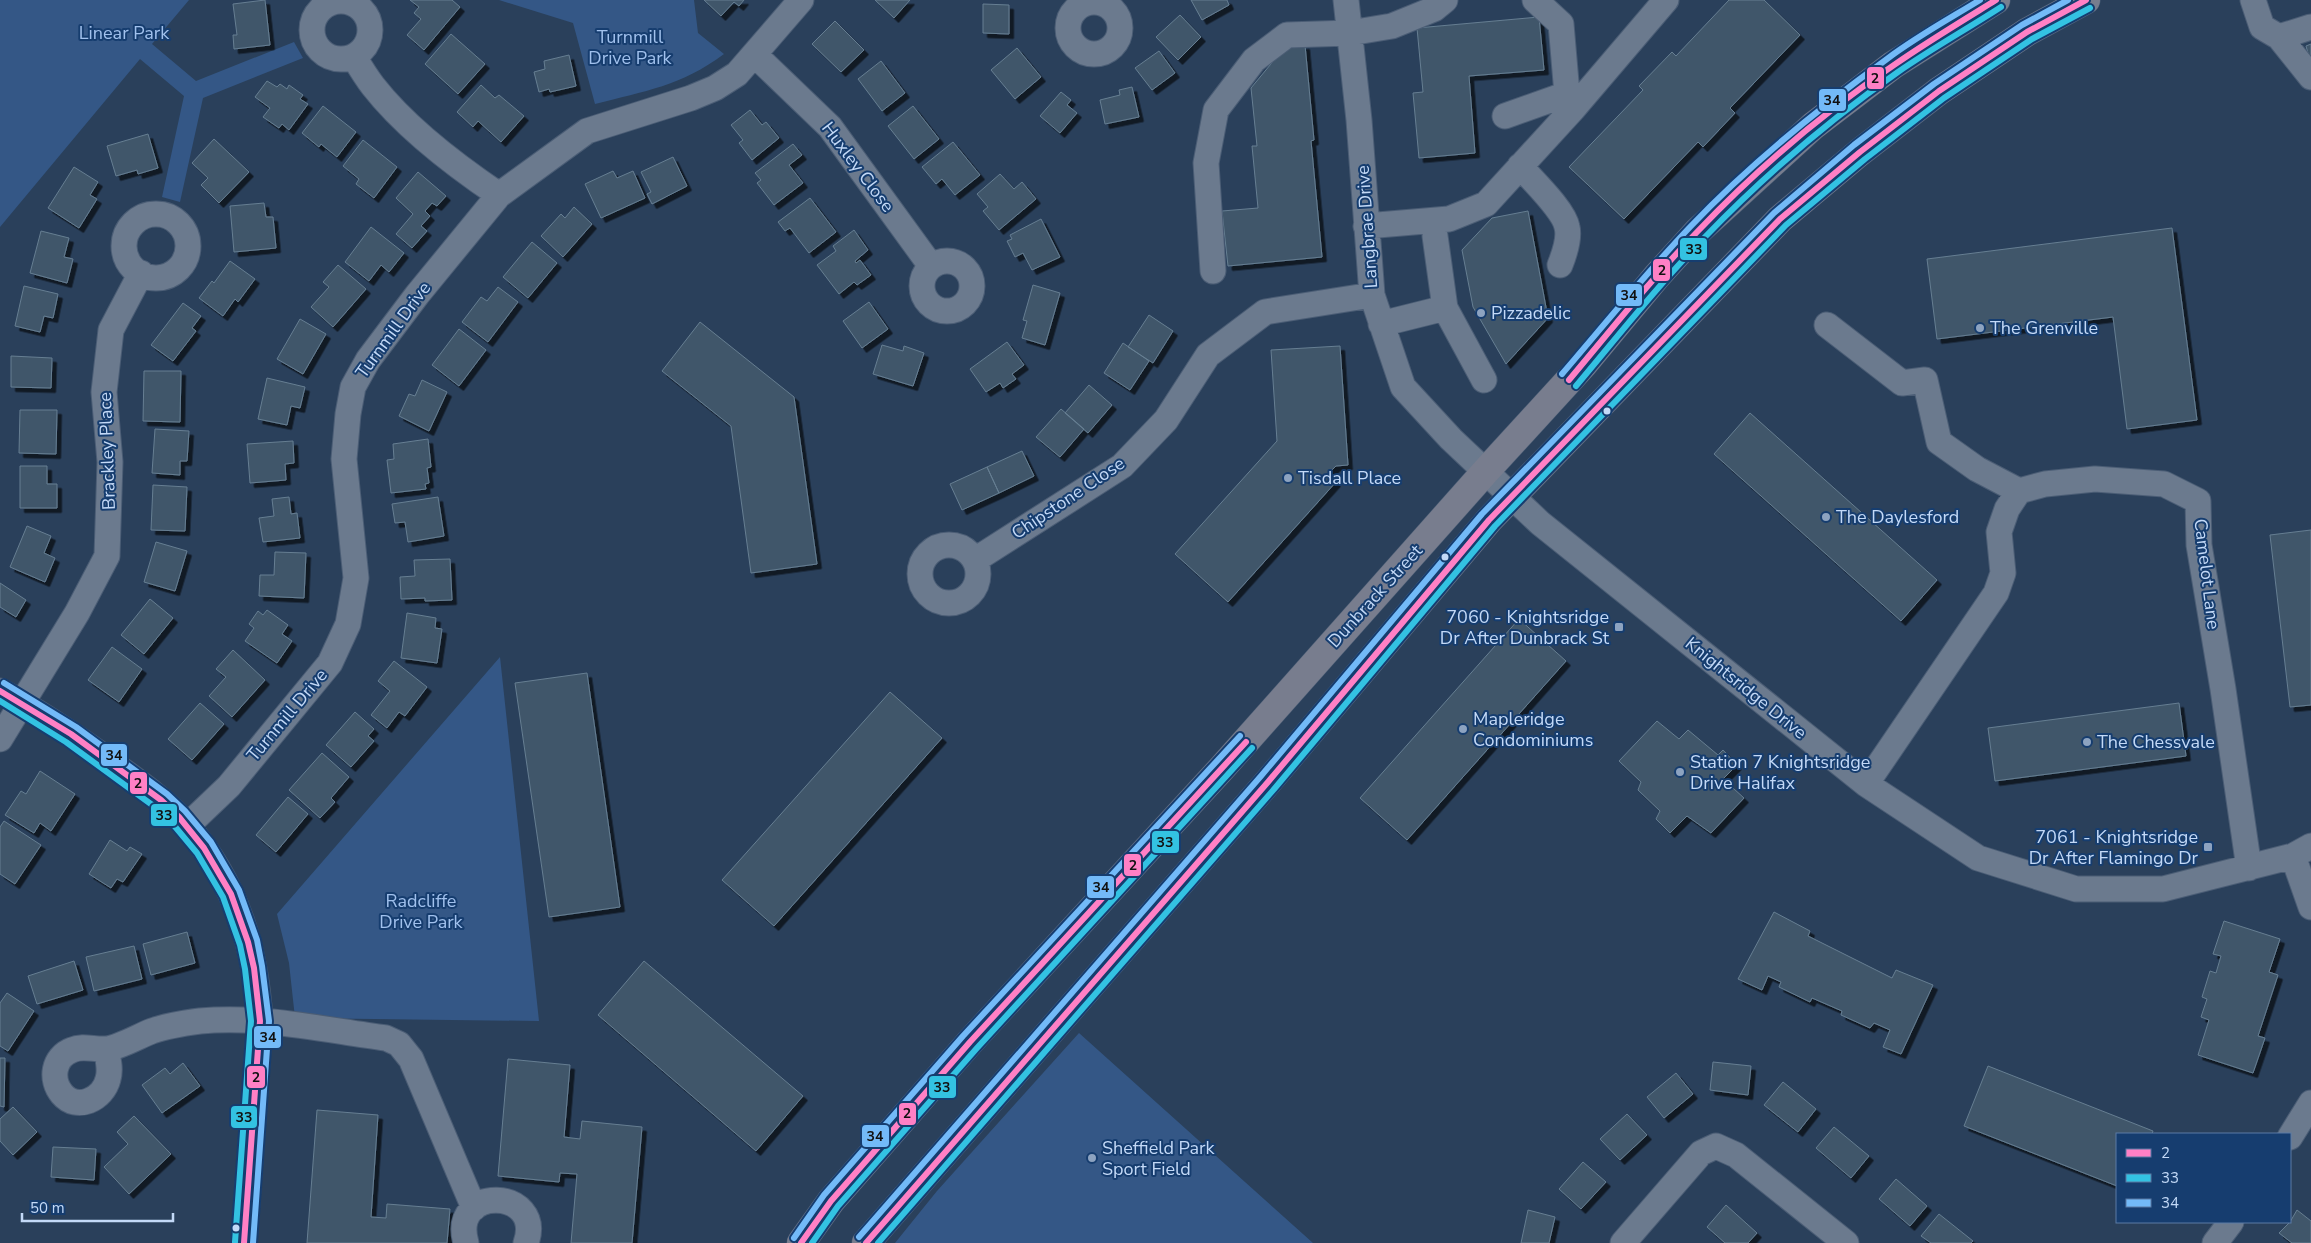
<svg xmlns="http://www.w3.org/2000/svg" width="2311" height="1243" font-family="'Nunito Sans',sans-serif">
<style>
.green{fill:#345786}
.building{fill:#40576a;stroke:#667e92;filter:url(#shadow)}
.lines{fill:none;stroke-linecap:round;stroke-linejoin:round}
.minor-casing{stroke:#4b5d75;stroke-width:27}
.major-casing{stroke:#4b5d75;stroke-width:29}
.minor{stroke:#6b7a8e;stroke-width:25}
.major{stroke:#787d8e;stroke-width:28}
.bus-1-casing{stroke:#163d6f;stroke-width:10}
.bus-2-casing{stroke:#163d6f;stroke-width:10}
.bus-3-casing{stroke:#163d6f;stroke-width:10}
.bus-1{stroke:#ff80c5;stroke-width:6}
.bus-2{stroke:#33c2e2;stroke-width:6}
.bus-3{stroke:#73baf8;stroke-width:6}
.poi-dot{fill:#8da3c0;stroke:#163d6f;stroke-width:2}
.bus-dot{fill:#c3d9f7;stroke:#163d6f;stroke-width:2}
.labels{text-anchor:middle;dominant-baseline:central;stroke-width:4;stroke-linejoin:round;paint-order:stroke}
.park-label{font-size:18px;fill:#a1c1ed;stroke:#163d6f}
.street-label{font-size:18px;fill:#c3d9f7;stroke:#163d6f}
.poi-label{font-size:18px;fill:#c3d9f7;stroke:#163d6f;text-anchor:start}
.line-badge{stroke:#163d6f;stroke-width:2}
.pale-badge-label{font-size:14px;text-anchor:middle;font-weight:bold;fill:#111}
</style>
<defs>
<filter id="shadow"><feDropShadow dx="4.5" dy="4.5" stdDeviation="0" flood-color="#0009"/></filter>
</defs>
<rect width="100%" height="100%" fill="#2a405b"/>
<path class="green" d="M0,0H189L152,44L196,81L294,42L303,58L203,98L180,202L162,197L184,96L140,59L0,227Z
M499,0H694L698,33L724,54C681,86 645,91 595,104L573,23Z
M500,657L539,1021L295,1018L289,963L277,914Z
M1079,1033L1313,1243H895L937,1191Z"/>
<path class="building" d="M265,0L270,45L234,49L233,35H237L233,4Z
M410,0H452L460,7L424,50L407,35L421,19L414,13L419,7Z
M704,0H744L739,6L734,2L721,16Z
M875,0H910L894,18Z
M1191,0H1227L1229,5L1202,20Z
M1729,0H1764L1800,35L1730,108L1735,113L1703,147L1698,142L1624,219L1569,167L1643,90L1639,86L1672,52L1676,56Z
M983,4L1009,5V34L983,33Z
M1180,15L1201,37L1178,60L1156,37Z
M1539,17L1544,70L1469,76L1475,153L1419,158L1413,93L1423,92L1417,28Z
M835,21L864,50L841,72L812,44Z
M451,34L485,64L458,94L425,64Z
M2311,44V64L2306,46Z
M1305,45L1314,140L1311,141L1322,257L1228,266L1222,211L1258,208L1252,146H1257L1251,88L1285,47Z
M1017,48L1041,77L1015,99L991,70Z
M1159,51L1175,73L1152,90L1135,68Z
M569,55L576,86L550,92L549,89L539,92L534,72L545,69L544,61Z
M881,61L905,93L882,111L858,79Z
M267,81L277,87L280,84L287,89L289,85L303,95L300,99L308,104L289,130L282,124L279,128L263,117L270,108L255,97Z
M481,85L495,98L499,95L524,116L501,142L478,121L473,127L457,112Z
M1132,87L1139,117L1105,124L1100,100L1120,95L1119,90Z
M1061,92L1071,100L1067,105L1077,113L1060,133L1040,116Z
M323,106L356,132L337,157L321,144L319,147L302,133Z
M913,106L939,139L914,159L888,126Z
M750,110L762,125L766,122L779,138L752,160L739,143L743,140L731,125Z
M148,134L158,168L138,174L137,170L116,176L107,146Z
M214,139L249,172L219,203L201,185L208,178L192,163Z
M363,140L397,167L374,198L356,184L359,179L343,166Z
M953,142L980,175L955,195L942,179L936,184L922,167Z
M793,144L802,155L789,165L803,183L774,205L757,183L761,180L755,173Z
M673,157L687,186L652,204L647,194L651,192L641,172Z
M74,167L98,182L90,195L97,199L79,228L48,208Z
M613,171L617,178L633,171L645,198L601,218L585,184Z
M418,172L446,196L437,206L432,203L425,211L430,216L421,226L427,231L412,248L396,234L413,214L396,198Z
M1000,174L1014,189L1022,182L1036,199L999,230L983,211L988,207L977,194Z
M810,198L836,232L809,253L790,228L785,231L778,222Z
M264,203L266,217H273L276,248L234,252L230,206Z
M574,207L592,224L563,257L541,236L561,214L565,218Z
M1528,211L1548,318L1506,364L1473,307L1462,250L1492,218Z
M1041,219L1060,257L1032,270L1023,253L1015,257L1007,241L1012,239L1010,235Z
M371,227L404,253L389,272L381,265L369,281L345,262Z
M2172,228L2197,420L2127,429L2113,317L1937,339L1927,259Z
M854,230L868,250L855,261L856,263L860,260L871,275L857,285L854,282L839,294L817,265L836,251L833,246Z
M41,231L69,238L64,257L73,259L67,283L30,273Z
M532,242L557,263L528,298L503,277Z
M230,261L255,279L238,302L235,299L223,316L199,298L212,281L214,283Z
M338,265L366,289L333,327L311,307L329,287L323,282Z
M1033,285L1060,293L1045,345L1022,338L1027,321L1023,320Z
M24,286L58,294L53,318L44,316L40,332L15,326Z
M498,287L518,302L488,342L462,322L481,297L487,301Z
M869,302L888,329L862,348L843,321Z
M183,303L201,316L192,328L196,331L173,361L151,345Z
M1149,315L1173,331L1153,363L1128,347Z
M300,319L326,334L303,374L277,359Z
M700,322L794,397L817,564L751,573L731,426L662,371Z
M459,329L486,350L459,386L432,365Z
M1007,342L1024,365L1012,374L1016,379L1003,388L1000,383L986,392L970,369Z
M1123,343L1149,361L1130,390L1104,373Z
M882,345L903,351L904,346L924,353L913,386L873,374Z
M1340,346L1348,465L1336,466L1328,474L1336,482L1228,602L1175,554L1277,441L1271,350Z
M11,356L52,358L51,388L11,387Z
M144,371H181L180,422L143,421Z
M267,378L305,387L300,408L291,406L287,425L258,419Z
M422,380L447,392L429,431L399,416L409,394L415,396Z
M1089,385L1112,405L1088,433L1065,413Z
M1061,409L1084,429L1060,457L1036,437Z
M20,410H57L56,454L19,453Z
M1750,413L1937,580L1901,621L1714,454Z
M155,429L189,431L187,461H180V475L152,473Z
M428,439L431,467L427,468L429,483L425,484L426,489L391,493L387,460L394,459L393,444Z
M293,441L294,463L285,464L286,480L250,483L247,444Z
M1022,451L1034,476L999,493L987,467Z
M20,466H47V484H57V508H20Z
M987,467L999,493L962,510L950,484Z
M153,485L187,487L185,531L151,530Z
M289,497L291,514L297,513L300,538L263,542L259,518L274,516L272,499Z
M438,497L444,536L408,542L405,522L395,523L392,504Z
M27,526L51,536L44,553L55,558L45,582L10,567Z
M2311,530V705L2290,707L2270,535Z
M156,542L187,551L175,591L144,582Z
M275,552L306,553L304,598L259,596L260,575H274Z
M450,559L452,600L425,601V598L401,599L400,577L415,576L414,560Z
M0,583L26,600L16,617L0,607Z
M150,599L173,618L144,654L121,635Z
M267,610L288,625L282,634L292,641L277,663L245,641L254,628L249,624L258,611L263,615Z
M407,613L436,618L435,628L442,629L437,663L401,658Z
M1519,619L1566,661L1407,840L1360,798Z
M112,647L142,669L119,702L88,680Z
M233,650L265,680L232,717L209,696L226,677L216,669Z
M394,661L427,687L405,716L399,712L387,728L371,715L390,691L378,681Z
M587,673L620,907L549,917L515,683Z
M890,692L942,738L774,926L722,880Z
M200,703L224,724L192,760L168,739Z
M2179,703L2186,756L1995,781L1988,728Z
M355,712L374,729L368,736L374,741L351,767L326,745Z
M1657,721L1679,739L1688,730L1718,755L1723,750L1737,765L1723,779L1744,798L1711,833L1687,816L1670,833L1656,819L1660,811L1638,790L1641,782L1619,761Z
M322,753L349,777L331,798L335,802L320,818L289,790Z
M40,771L75,794L51,831L40,823L34,833L5,815L21,791L26,794Z
M288,797L308,814L276,852L256,835Z
M4,821L41,845L15,884L0,874V827Z
M110,840L127,851L130,847L142,854L123,882L117,879L111,888L89,874Z
M1774,912L1810,931L1808,936L1892,978L1896,970L1933,985L1901,1054L1883,1047L1890,1030L1874,1023L1870,1028L1841,1015L1842,1011L1812,998L1810,1002L1779,987L1781,982L1768,976L1762,990L1738,979Z
M2224,921L2280,939L2269,972L2278,975L2258,1036L2265,1038L2253,1073L2198,1055L2209,1020L2201,1017L2207,999L2202,997L2210,971L2216,973L2221,956L2213,954Z
M187,932L195,963L151,975L143,944Z
M134,946L142,979L94,991L86,957Z
M74,961L83,990L37,1004L28,976Z
M644,961L803,1096L756,1151L598,1015Z
M7,993L34,1011L8,1051L0,1046V1003Z
M0,1058H5L4,1107L0,1106Z
M508,1059L570,1065L564,1137L580,1139L582,1121L642,1127L632,1243H571L577,1174L560,1173L559,1182L498,1176Z
M1713,1062L1751,1066L1748,1095L1710,1090Z
M183,1063L200,1086L162,1113L142,1085L165,1068L170,1074Z
M1988,1066L2153,1131L2152,1134H2117V1186L1964,1126Z
M1676,1073L1693,1094L1664,1118L1647,1097Z
M1783,1082L1816,1109L1798,1132L1764,1105Z
M13,1107L37,1132L13,1155L0,1141V1119Z
M317,1110L378,1115L371,1217L386,1218L387,1204L450,1209L447,1243H307Z
M1627,1114L1647,1135L1620,1160L1600,1139Z
M134,1116L171,1154L129,1194L104,1167L128,1144L117,1132Z
M1834,1127L1869,1156L1851,1178L1816,1148Z
M53,1147L96,1149L94,1180L51,1177Z
M1583,1162L1606,1182L1581,1209L1559,1189Z
M1896,1179L1927,1206L1910,1226L1879,1199Z
M1726,1205L1757,1233L1748,1243H1725L1707,1227Z
M1528,1210L1555,1217L1549,1243H1521Z
M2297,1210L2311,1221V1243H2292L2279,1233L2290,1222Z
M1939,1214L1973,1241L1971,1243H1931L1921,1236Z"/>
<g class="lines">
<g class="minor-casing">
<path id="minor" d="M1346,0L1359,120L1372,295L1403,387L1451,439L1540,523L1866,784L1978,858L2076,889H2163L2293,856L2311,846
M1535,0L1561,24L1567,94L1573,109
M2253,0L2262,27L2279,37
M312 30a29 29 0 1 1 58 0a29 29 0 1 1-58 0Z
M1068 28a26 26 0 1 1 52 0a26 26 0 1 1-52 0Z
M2311,27L2279,37L2311,77
M755,55L830,127L931,266
M354,57C360,67 366,77 373,86C405,127 456,166 499,195
M1505,116L1567,94
M1520,166C1532,180 1564,210 1567,227C1570,239 1564,255 1560,265
M124 246a32 32 0 1 1 64 0a32 32 0 1 1-64 0Z
M1366,226L1449,219L1486,204L1573,109L1666,0
M1435,236L1445,308
M922 286a25 25 0 1 1 50 0a25 25 0 1 1-50 0Z
M1213,271L1206,163L1216,110L1254,60L1287,35L1350,33L1392,26L1434,9L1445,0
M1381,324L1445,308L1484,380
M1827,325L1902,383L1925,380L1939,442L1977,469L2019,491
M920 574a29 29 0 1 1 58 0a29 29 0 1 1-58 0Z
M975,560L1122,466L1166,420L1208,355L1265,312L1372,295
M0,691C39,712 76,737 112,763C138,782 166,801 187,826C236,883 256,948 260,1021L244,1243
M0,739L77,613L107,556L110,462L104,392L111,330L141,273
M1866,784L1996,593L2003,573L1999,532L2007,509L2019,491L2045,484L2095,479L2164,484L2198,501L2199,545L2223,689L2249,868
M187,826L229,786L330,663L348,624L356,578L344,459L348,414L353,387L368,360L417,295L499,195L587,131L691,98L715,88L737,74L801,0
M2293,856L2311,907
M106,1049C108,1059 111,1069 108,1079C103,1099 77,1112 62,1094C50,1080 53,1057 72,1050C83,1045 94,1050 106,1049C118,1048 139,1036 152,1031C166,1026 185,1023 200,1021C261,1015 325,1030 386,1038L399,1044L411,1059L474,1208
M2290,1137L2311,1103
M466,1243C449,1184 545,1188 526,1243
M1623,1243L1701,1153L1716,1146L1736,1155L1846,1243
M2215,1243L2231,1222"/>
</g>
<g class="major-casing">
<path id="major" d="M801,1243L831,1201L970,1042L1222,768L1485,472L1583,365L1657,276L1698,231L1813,126L1893,65L1996,0
M866,1243L1268,782L1489,520L1780,219L1860,152L1939,91L2027,32L2086,0"/>
</g>
<use href="#minor" class="minor"/>
<use href="#major" class="major"/>
<g class="bus-1-casing">
<path id="bus-1" d="M1569,380C1611,330 1652,278 1698,231C1756,170 1824,112 1894,65C1927,42 1962,21 1996,0
M0,691L71,734L161,800L179,817L204,848L231,894L248,942L254,968L260,1021L244,1243
M801,1243L831,1201L970,1042L1246,742
M866,1243L1268,782L1489,520L1780,219L1860,152L1939,91L2027,32L2086,0"/>
</g>
<g class="bus-2-casing">
<path id="bus-2" d="M1576,386C1618,336 1659,284 1705,237C1763,177 1829,120 1898,72C1931,49 1967,29 2001,7
M0,701L66,742L155,807L172,823L197,853L223,897L240,945L245,969L251,1021L235,1242
M812,1243L838,1206L977,1048L1252,748
M878,1243L1275,788L1495,526L1786,225L1865,159L1944,98L2032,39L2090,8"/>
</g>
<g class="bus-3-casing">
<path id="bus-3" d="M1562,374C1605,324 1646,273 1691,226C1750,164 1818,109 1887,59C1916,37 1949,19 1980,0
M4,683L76,727L167,794L185,811L211,842L239,890L257,940L262,966L269,1021L253,1243
M859,1237L1261,776L1482,514L1774,213L1854,145L1934,84L2022,25L2068,0
M794,1238L824,1195L963,1036L1240,736"/>
</g>
<use href="#bus-1" class="bus-1"/>
<use href="#bus-2" class="bus-2"/>
<use href="#bus-3" class="bus-3"/>
</g>
<g class="poi-dot">
<circle cx="1481" cy="313" r="5"/>
<circle cx="1980" cy="328" r="5"/>
<circle cx="1288" cy="478" r="5"/>
<circle cx="1826" cy="517" r="5"/>
<rect x="1614" y="622" width="10" height="10" rx="2.5"/>
<circle cx="1463" cy="729" r="5"/>
<circle cx="2087" cy="742" r="5"/>
<circle cx="1680" cy="772" r="5"/>
<rect x="2203" y="842" width="10" height="10" rx="2.5"/>
<circle cx="1092" cy="1158" r="5"/>
</g>
<g class="bus-dot">
<circle cx="1607" cy="411" r="4.5"/>
<circle cx="1445" cy="557" r="4.5"/>
<circle cx="236" cy="1228" r="4.5"/>
</g>
<g class="labels">
<g class="park-label">
<text x="124" y="33">Linear Park</text>
<text x="630" y="37">Turnmill<tspan x="630" dy="21">Drive Park</tspan></text>
<text x="421" y="901">Radcliffe<tspan x="421" dy="21">Drive Park</tspan></text>
</g>
<g class="street-label">
<text transform="translate(858 167) rotate(53)">Huxley Close</text>
<text transform="translate(1367 227) rotate(-94)">Langbrae Drive</text>
<text transform="translate(393 330) rotate(-54)">Turnmill Drive</text>
<text transform="translate(107 451) rotate(-92)">Brackley Place</text>
<text transform="translate(1068 498) rotate(-34)">Chipstone Close</text>
<text transform="translate(2207 574) rotate(83)">Camelot Lane</text>
<text transform="translate(1375 596) rotate(-48)">Dunbrack Street</text>
<text transform="translate(1746 688) rotate(39)">Knightsridge Drive</text>
<text transform="translate(287 715) rotate(-50)">Turnmill Drive</text>
</g>
<g class="poi-label">
<text x="1491" y="313">Pizzadelic</text>
<text x="1990" y="328">The Grenville</text>
<text x="1298" y="478">Tisdall Place</text>
<text x="1836" y="517">The Daylesford</text>
<text x="1609" y="617" text-anchor="end">7060 - Knightsridge<tspan x="1609" dy="21">Dr After Dunbrack St</tspan></text>
<text x="1473" y="719">Mapleridge<tspan x="1473" dy="21">Condominiums</tspan></text>
<text x="2097" y="742">The Chessvale</text>
<text x="1690" y="762">Station 7 Knightsridge<tspan x="1690" dy="21">Drive Halifax</tspan></text>
<text x="2198" y="837" text-anchor="end">7061 - Knightsridge<tspan x="2198" dy="21">Dr After Flamingo Dr</tspan></text>
<text x="1102" y="1148">Sheffield Park<tspan x="1102" dy="21">Sport Field</tspan></text>
</g>
</g>
<g class="line-badge">
<rect x="1866" y="66" width="19" height="24" rx="5" fill="#ff80c5"/>
<rect x="1818" y="88" width="29" height="24" rx="5" fill="#73baf8"/>
<rect x="1679" y="237" width="29" height="24" rx="5" fill="#33c2e2"/>
<rect x="1652" y="258" width="19" height="24" rx="5" fill="#ff80c5"/>
<rect x="1615" y="283" width="28" height="24" rx="5" fill="#73baf8"/>
<rect x="100" y="743" width="28" height="24" rx="5" fill="#73baf8"/>
<rect x="129" y="771" width="19" height="24" rx="5" fill="#ff80c5"/>
<rect x="150" y="803" width="28" height="24" rx="5" fill="#33c2e2"/>
<rect x="1151" y="830" width="29" height="24" rx="5" fill="#33c2e2"/>
<rect x="1123" y="853" width="19" height="24" rx="5" fill="#ff80c5"/>
<rect x="1086" y="875" width="29" height="24" rx="5" fill="#73baf8"/>
<rect x="253" y="1025" width="29" height="24" rx="5" fill="#73baf8"/>
<rect x="246" y="1065" width="20" height="24" rx="5" fill="#ff80c5"/>
<rect x="928" y="1075" width="29" height="24" rx="5" fill="#33c2e2"/>
<rect x="898" y="1102" width="19" height="24" rx="5" fill="#ff80c5"/>
<rect x="230" y="1105" width="28" height="24" rx="5" fill="#33c2e2"/>
<rect x="861" y="1124" width="29" height="24" rx="5" fill="#73baf8"/>
</g>
<g class="pale-badge-label">
<text x="1875" y="83">2</text>
<text x="1832" y="105">34</text>
<text x="1694" y="254">33</text>
<text x="1662" y="275">2</text>
<text x="1629" y="300">34</text>
<text x="114" y="760">34</text>
<text x="138" y="788">2</text>
<text x="164" y="820">33</text>
<text x="1165" y="847">33</text>
<text x="1133" y="870">2</text>
<text x="1101" y="892">34</text>
<text x="268" y="1042">34</text>
<text x="256" y="1082">2</text>
<text x="942" y="1092">33</text>
<text x="907" y="1118">2</text>
<text x="244" y="1122">33</text>
<text x="875" y="1141">34</text>
</g>
<rect x="2116" y="1133" width="175" height="90" fill="#163d6f" stroke="#5b7ba5"/>
<rect x="2126" y="1149" width="25" height="8" fill="#ff80c5" stroke="#5b7ba5"/>
<text x="2161" y="1158" font-size="15" fill="#c3d9f7">2</text>
<rect x="2126" y="1174" width="25" height="8" fill="#33c2e2" stroke="#5b7ba5"/>
<text x="2161" y="1183" font-size="15" fill="#c3d9f7">33</text>
<rect x="2126" y="1199" width="25" height="8" fill="#73baf8" stroke="#5b7ba5"/>
<text x="2161" y="1208" font-size="15" fill="#c3d9f7">34</text>
<path d="M22 1213v8h151v-8" fill="none" stroke="#c3d9f7" stroke-width="2.5"/>
<text x="30" y="1213" font-size="15" fill="#c3d9f7" stroke="#163d6f" stroke-width="4" paint-order="stroke">50 m</text>
</svg>
